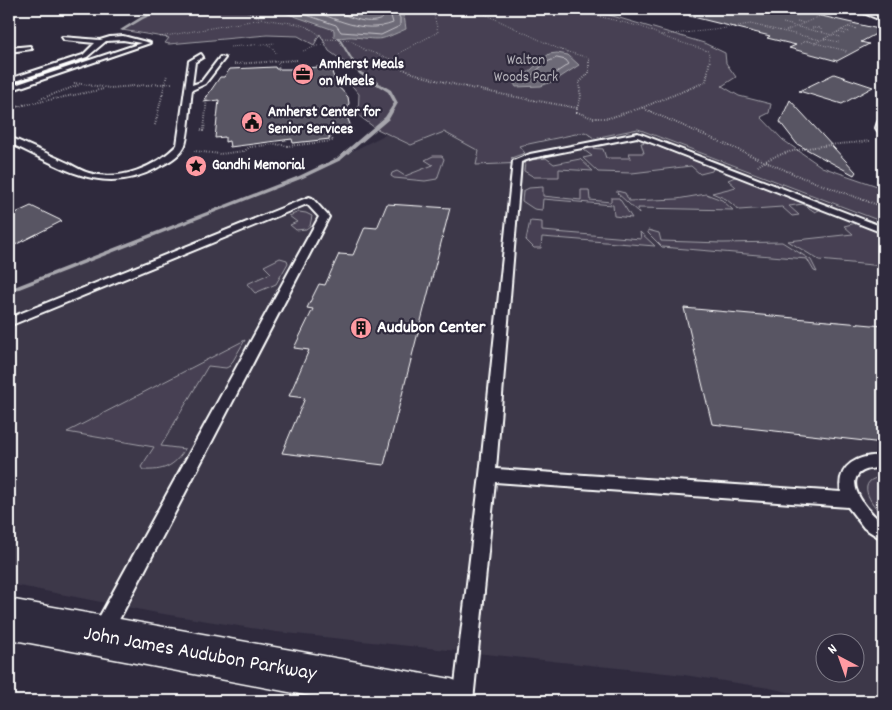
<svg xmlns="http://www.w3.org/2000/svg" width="892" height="710" font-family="Dekko,sans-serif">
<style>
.built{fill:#3c3749;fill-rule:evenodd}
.green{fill:#464152;stroke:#a2a0a8}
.water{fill:#6d6a77;stroke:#a7a6ad}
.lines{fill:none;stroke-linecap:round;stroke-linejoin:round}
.shore{stroke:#c5c3c9;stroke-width:1}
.stream{fill:#a7a6ad;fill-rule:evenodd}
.building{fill:#595564;stroke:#fff}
.lane-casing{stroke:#fff;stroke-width:4}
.street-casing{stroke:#fff;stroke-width:4}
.secondary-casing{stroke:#fff;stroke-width:3}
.path-far1{stroke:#fff;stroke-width:1;stroke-dasharray:0.5 2;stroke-linecap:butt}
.path{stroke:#fff;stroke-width:2;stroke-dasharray:0.5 2;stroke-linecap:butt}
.lane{fill:#2f2a3d;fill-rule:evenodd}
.street{fill:#2f2a3d;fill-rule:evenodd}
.secondary{fill:#2f2a3d;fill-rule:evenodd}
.labels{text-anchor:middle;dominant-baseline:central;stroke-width:4.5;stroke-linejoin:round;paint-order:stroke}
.far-park-label{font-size:15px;fill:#b5b3ba;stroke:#2f2a3d}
.far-poi-label{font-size:15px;font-weight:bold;fill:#fff;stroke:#2f2a3d;text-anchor:start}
.poi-label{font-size:18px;font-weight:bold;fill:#fff;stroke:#2f2a3d;text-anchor:start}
.near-street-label{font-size:21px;fill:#fff;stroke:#2f2a3d}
</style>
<rect width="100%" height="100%" fill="#2f2a3d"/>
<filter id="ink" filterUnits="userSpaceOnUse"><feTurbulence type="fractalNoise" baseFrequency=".02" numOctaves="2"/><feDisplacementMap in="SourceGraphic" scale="10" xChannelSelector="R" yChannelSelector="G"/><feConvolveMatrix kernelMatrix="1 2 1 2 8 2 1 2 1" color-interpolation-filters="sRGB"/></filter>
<g filter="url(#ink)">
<path class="built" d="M428,113L625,124L883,222V701H830L769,688L684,675L276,632L157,613L9,584V291L301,177ZM824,642H854V672H824Z"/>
<path class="green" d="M164,9H589L704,43L725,53L726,63L736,77L722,86L739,96L771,104L769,113L761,117L783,140L822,167L883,188V222L638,129L594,138L585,132L519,146L525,153L511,158L531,160L546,158L554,164L580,159L593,171L559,169V177H534L524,171L525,163L476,165L479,151L444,132L411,145L375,128L358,115L359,94L348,81L365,77L329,51L320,34L314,45L298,36L267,35L169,44L165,43L169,38L122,30L142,18Z
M647,142L711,167L713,169L712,171L700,174L691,166L632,173L598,172L583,158L592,156L584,150L589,148L603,149L606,158H631L629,153H644L641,143Z
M433,156H442L444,159L437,179L425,181L394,178L391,176L392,173L397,171L405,176L433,165L425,160Z
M735,177L741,178L819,210L815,212L803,204L789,206L799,215L792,216L782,207L739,210L726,199L712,193L736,187L728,180Z
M543,187V196L581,200V190H589L590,200L611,202V198H619L632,218L614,216L613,205L543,199L542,210L534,209L522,201L523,191L529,188Z
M617,191L625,193L629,201L677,199L706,194L722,200L733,210L638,208L639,213L617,193Z
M299,212L306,213L312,216L310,226L306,229L296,230L290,225L297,222L289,216Z
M530,221L542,222V231L641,239L640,232L655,246L542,237L541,248H534L526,240Z
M856,223L883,233V266L819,260L788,241L853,234L844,226Z
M648,230L659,233L661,241L722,243L782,242L811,260L817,272L814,271L807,259L662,247L648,233Z
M280,258L287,260L288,263L276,284L255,293L247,284L271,273L264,266Z
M245,340L230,366L226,368L208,366L161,446L185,449C174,467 163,471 143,470L141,467L154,447L67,432Z
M883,477V515C870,504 854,479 883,477Z"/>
<path class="water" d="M274,9H398L404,15L406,29C379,41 383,40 354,37C347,36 341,39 334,37V30Z
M557,53L568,55L579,65L556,80L541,86L516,87L512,80L524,76L549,54Z"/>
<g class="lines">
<path class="shore" d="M289,9L336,25L341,32L381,35L400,26V18L395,9
M307,9C336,18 362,35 393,23L389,9
M332,9C347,16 366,26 382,19L381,9
M557,58L566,60L569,64L546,79L530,80V77L545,63Z"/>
<path class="stream" d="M162,9H165L143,19L123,31L120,30L141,17Z
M337,37H339L361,72L391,90L398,103L389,119L341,160L303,178L9,293V289L299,176L337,158L385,117L394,103L388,92L359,74Z"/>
</g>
<path class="building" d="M690,9H791L883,30L861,42L869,44L837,61L789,48L796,45L767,38L770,36L689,16Z
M330,66L336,84L348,97L349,103L346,114L353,132L328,135L330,139L293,143L292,139L230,147L229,141L225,142V137L215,138L219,100L203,102L220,77H224L230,69L275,67L276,69H295Z
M834,74L873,87L842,104L799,91Z
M790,100L856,172L854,175L797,144L780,122Z
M387,204L450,208L384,465L282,453L305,398L289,396L309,350L294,348L313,309L307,308L319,284L325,285L339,254L353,255L365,227L377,228Z
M31,206L62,221L9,248V216Z
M684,308L883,326V443L712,424Z"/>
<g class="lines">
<g class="lane-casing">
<path id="lane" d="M123,36L150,43L9,91V87L141,43L123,40L106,41L87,57L9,83V79L83,55L95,43L64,40L62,37L100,40L110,37Z
M30,46L32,49L9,52V48Z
M201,54L203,57L195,62L192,85L201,82L220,57L225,58L205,84L192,90C190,102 189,139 184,147C179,157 166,163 157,168C100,198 60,165 9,143V138H12C31,146 50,155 68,163C75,167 82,171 89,173C120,182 156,167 177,145L189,61Z
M638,133L883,227V233L637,137L532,158L521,162L496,469L841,492C836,465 859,454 883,456V468C834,467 860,506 883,523V540L864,528L848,507L495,482L473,701H453L480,475L513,161L530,154Z
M309,197L312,198L329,217L109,639L102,641L95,639L93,632L95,625L319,217L307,204L9,326V318Z"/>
</g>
<g class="street-casing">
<path id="street" d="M854,9H867L883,15V21Z
M883,121V132L878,131L876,128L878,122Z"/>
</g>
<g class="secondary-casing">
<path id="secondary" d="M9,599L451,679L467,685L473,701H336L9,639Z"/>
</g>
<path class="path-far1" d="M243,9C250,13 257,17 265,19C290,25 303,19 324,39L350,40L365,50L394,60
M474,9L561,50L589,58V60
M569,9L642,27L667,38L708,51L710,60
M797,21L804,23
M783,23L795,26
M798,27L841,37
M848,27L857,29
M812,28H820L823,32
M841,30L850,32
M786,31L825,14L803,9
M837,32L846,34
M661,35L714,30L750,24L821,40
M160,37L262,19
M824,39L839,42
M807,41L847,51L844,53
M815,43L856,23
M800,44L808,40
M266,45L273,48L276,53
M230,47L275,43
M303,51L323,44L324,39
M394,59L401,52L438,32L434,15L447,9"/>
<path class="path" d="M392,59C394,60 394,63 396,64C411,81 547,102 577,108V112L593,118H609L641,108L706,82L710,59
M278,62L279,69
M234,64L297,60
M74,83L110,88L172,83
M40,99L79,85
M24,105L104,89
M577,108L581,97L579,83L589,73V59
M642,108L801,177L883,207
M9,110L25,104
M155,125L167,75
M201,130L204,131L207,96
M194,151L220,154L244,151L250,147L275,144L288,146L333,141L331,136
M758,166C783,146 838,145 870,141
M9,213L11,214L9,215"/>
<use href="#lane" class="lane"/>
<use href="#street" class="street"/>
<use href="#secondary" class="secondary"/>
</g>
</g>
<defs>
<g id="office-disc" transform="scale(1.125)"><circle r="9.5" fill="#ff9aa2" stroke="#2f2a3d"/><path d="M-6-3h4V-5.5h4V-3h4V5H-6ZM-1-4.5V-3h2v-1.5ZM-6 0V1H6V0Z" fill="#111"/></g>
<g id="civic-disc" transform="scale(1.125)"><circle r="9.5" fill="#ff9aa2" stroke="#2f2a3d"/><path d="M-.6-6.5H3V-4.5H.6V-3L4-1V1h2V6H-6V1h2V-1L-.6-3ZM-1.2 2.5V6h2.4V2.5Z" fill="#111"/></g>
<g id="sight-disc" transform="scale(1.125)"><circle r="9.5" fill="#ff9aa2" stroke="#2f2a3d"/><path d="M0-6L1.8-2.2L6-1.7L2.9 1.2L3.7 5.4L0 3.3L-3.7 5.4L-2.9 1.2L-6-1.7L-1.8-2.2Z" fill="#111"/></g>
<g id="building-disc" transform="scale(1.125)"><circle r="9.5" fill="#ff9aa2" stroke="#2f2a3d"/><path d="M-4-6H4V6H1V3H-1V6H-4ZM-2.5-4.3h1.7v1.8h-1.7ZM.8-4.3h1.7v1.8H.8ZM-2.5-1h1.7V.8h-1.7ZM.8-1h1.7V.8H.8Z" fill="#111"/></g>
</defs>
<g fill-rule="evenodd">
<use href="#office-disc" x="303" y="74"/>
<use href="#civic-disc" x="252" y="122"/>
<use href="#sight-disc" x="196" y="166"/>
<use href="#building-disc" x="361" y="328"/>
</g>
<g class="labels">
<g class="far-park-label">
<text x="526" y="61">Walton<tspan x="526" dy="17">Woods Park</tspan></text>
</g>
<g class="far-poi-label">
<text x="319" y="65">Amherst Meals<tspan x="319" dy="17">on Wheels</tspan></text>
<text x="268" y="113">Amherst Center for<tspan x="268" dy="17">Senior Services</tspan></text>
<text x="212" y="166">Gandhi Memorial</text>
</g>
<g class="poi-label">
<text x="377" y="328">Audubon Center</text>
</g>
<g class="near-street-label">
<text transform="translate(200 655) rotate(10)">John James Audubon Parkway</text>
</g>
</g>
<rect width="892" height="710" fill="none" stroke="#2f2a3d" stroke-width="30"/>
<rect x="15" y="15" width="862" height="680" fill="none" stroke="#fff" stroke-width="2" filter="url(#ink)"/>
<g transform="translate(840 658) rotate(319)"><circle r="24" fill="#2f2a3d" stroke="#827f8b"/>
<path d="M0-4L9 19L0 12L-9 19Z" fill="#ff9aa2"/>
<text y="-8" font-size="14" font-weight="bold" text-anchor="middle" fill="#ffffff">N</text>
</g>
</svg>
